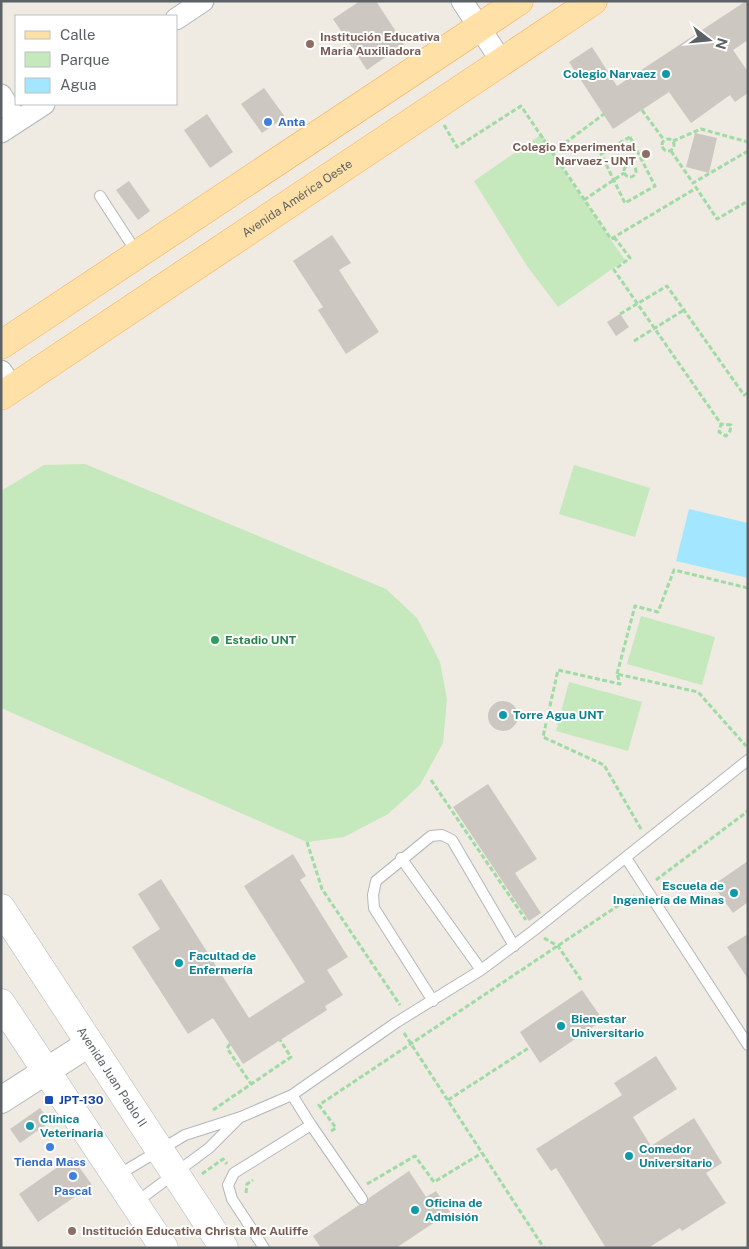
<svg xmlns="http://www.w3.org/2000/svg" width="749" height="1249" font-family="'Public Sans',sans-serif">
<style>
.green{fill:#c5e8bd}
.water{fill:#a2e7ff}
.building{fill:#ccc7c1}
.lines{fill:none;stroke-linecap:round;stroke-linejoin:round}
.service-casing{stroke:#b3b7bb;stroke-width:12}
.minor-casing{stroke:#b3b7bb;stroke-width:23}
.tertiary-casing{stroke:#b3b7bb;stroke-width:28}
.secondary-casing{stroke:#b2b8bb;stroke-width:29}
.primary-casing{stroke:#fbab4f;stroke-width:29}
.path{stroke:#9fdba4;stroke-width:3;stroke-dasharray:5 2.5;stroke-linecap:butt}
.service{stroke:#fff;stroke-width:10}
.minor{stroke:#fff;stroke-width:21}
.tertiary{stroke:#fff;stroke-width:26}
.secondary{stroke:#fff;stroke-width:28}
.primary{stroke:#ffe1a7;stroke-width:28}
.education-dot{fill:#8d6e63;stroke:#fff;stroke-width:2}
.culture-dot{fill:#0f9aa8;stroke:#fff;stroke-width:2}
.shop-dot{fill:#3f7fe0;stroke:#fff;stroke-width:2}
.leisure-dot{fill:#2e9e5b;stroke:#fff;stroke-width:2}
.transit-dot{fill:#1a4fb4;stroke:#fff;stroke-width:2}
.labels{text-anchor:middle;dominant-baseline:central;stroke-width:4;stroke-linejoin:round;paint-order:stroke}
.education-label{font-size:12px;font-weight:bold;fill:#785e54;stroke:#fff;text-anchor:start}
.culture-label{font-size:12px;font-weight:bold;fill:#0d838f;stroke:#fff;text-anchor:start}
.shop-label{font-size:12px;font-weight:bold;fill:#366cbe;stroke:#fff}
.street-label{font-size:12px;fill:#5b6164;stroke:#fff}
.leisure-label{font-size:12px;font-weight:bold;fill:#27864d;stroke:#fff;text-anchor:start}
.transit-label{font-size:12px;font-weight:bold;fill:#164399;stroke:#fff;text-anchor:start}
</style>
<rect width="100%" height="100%" fill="#efeae2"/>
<path class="green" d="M542,134L569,179L625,260L558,307L527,266L474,181Z
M85,464L386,589L417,618L440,662L447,699L443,743L420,785L388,814L344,837L307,842L1,708V491L44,465Z
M574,465L650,488L635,537L559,514Z
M641,616L715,637L702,685L627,664Z
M569,682L642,702L628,751L556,731Z"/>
<path class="water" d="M689,509L748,523V578L676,561Z"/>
<path class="building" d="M360,1H376L404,44L367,70L333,19Z
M746,1H748V40L733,50L748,72V93L735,102L730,95L691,123L669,92L613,129L569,62L592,47L617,86Z
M264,88L285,117L262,133L241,104Z
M207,114L233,152L210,168L184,130Z
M695,133L717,138L709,173L686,167Z
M129,181L150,211L138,220L116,190Z
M332,235L351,263L339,270L379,332L346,354L318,310L323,307L293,261Z
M620,314L629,327L616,336L607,322Z
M488 716a15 15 0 1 1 30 0a15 15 0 1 1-30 0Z
M488,784L537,859L515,873L541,913L529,921L453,807Z
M293,854L306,876L300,880L348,957L327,970L343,995L325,1006L327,1010L243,1064L213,1018L188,1034L132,947L160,929L138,894L161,879L249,1018L305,982L244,886Z
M748,861V902L733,913L713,885Z
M748,934V979L727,947Z
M582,990L603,1020L540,1063L520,1032Z
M656,1056L677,1089L633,1117L651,1146L694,1118L722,1163L706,1173L726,1203L682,1231L680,1228L648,1248H606L556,1168L551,1171L536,1149L622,1095L614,1083Z
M40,1108L50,1122L20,1143L10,1129Z
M72,1157L92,1185L38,1222L19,1194Z
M409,1171L426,1197L436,1191L450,1212L396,1248H321L313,1236L359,1205H365L369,1198Z"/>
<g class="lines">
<g class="service-casing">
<path id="service" d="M100,196L137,253
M401,858L481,970
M626,858L748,1045
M433,1001L374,908L373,895L376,881L431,836L442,835L452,840L514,946
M311,1125L362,1199
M118,1175L185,1135L241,1117L292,1095L397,1022L481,970L533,931L748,760
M135,1203L209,1148L238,1119
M264,1248L232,1199L228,1185L234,1173L311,1125L292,1095"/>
</g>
<g class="minor-casing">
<path id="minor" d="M462,1L502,62
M176,19L203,1
M1,95L17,121
M1,132L44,104
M1,371L13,388"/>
</g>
<g class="tertiary-casing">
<path id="tertiary" d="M1,1100L90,1043"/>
</g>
<g class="secondary-casing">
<g id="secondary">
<path id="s1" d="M1,908L224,1248"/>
<path d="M1,1003L164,1248"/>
</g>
</g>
<g class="primary-casing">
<g id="primary">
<path d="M1,345L519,1"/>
<path id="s2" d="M1,396L593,1"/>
</g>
</g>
<path class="path" d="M642,110L664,140
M444,125L457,147L521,106L611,239L693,190
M630,137L655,186L625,203L601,154Z
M662 145a6 6 0 1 1 12 0a6 6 0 1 1-12 0Z
M673,141L701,129L748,142
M671,151L693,183
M748,151L693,183L717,219L748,201
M553,152L604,114
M624 171a6 6 0 1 1 12 0a6 6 0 1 1-12 0Z
M584,200L624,173
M614,237L630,258L614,270L721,424L719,432L726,436L730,431L731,425L721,424
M620,314L667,286L744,395L748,393
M634,341L684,310
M617,674L635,606L658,612L674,570L748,588
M431,780L526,920
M641,829L604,765L543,737L558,670L620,684L617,674L698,692L746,746
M307,842L322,889L400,1005
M656,880L748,811
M544,938L558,946L581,980
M404,1033L544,1248
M230,1044L227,1048L251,1084
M448,1100L530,1047
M213,1110L291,1057L280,1040
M331,1131L336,1128L319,1105L634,895
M202,1174L223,1159L227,1164
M367,1184L415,1156L434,1182L482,1153
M246,1193L247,1184L253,1180"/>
<use href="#service" class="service"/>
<use href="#minor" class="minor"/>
<use href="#tertiary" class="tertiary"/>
<use href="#secondary" class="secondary"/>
<use href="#primary" class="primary"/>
</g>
<g class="education-dot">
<circle cx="310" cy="44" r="5"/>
<circle cx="646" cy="154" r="5"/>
<circle cx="72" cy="1231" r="5"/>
</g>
<g class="culture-dot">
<circle cx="666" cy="74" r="5"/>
<circle cx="503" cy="715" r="5"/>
<circle cx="734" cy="893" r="5"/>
<circle cx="179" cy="963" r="5"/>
<circle cx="561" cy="1026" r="5"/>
<circle cx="30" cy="1126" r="5"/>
<circle cx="629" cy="1156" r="5"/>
<circle cx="415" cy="1210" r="5"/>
</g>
<g class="shop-dot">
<circle cx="268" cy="122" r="5"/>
<circle cx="50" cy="1147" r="5"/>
<circle cx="73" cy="1176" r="5"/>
</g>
<circle class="leisure-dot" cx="215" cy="640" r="5"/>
<rect class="transit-dot" x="44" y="1095" width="10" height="10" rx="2.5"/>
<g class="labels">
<g class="education-label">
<text x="320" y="37">Institución Educativa<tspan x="320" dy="14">Maria Auxiliadora</tspan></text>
<text x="636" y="147" text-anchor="end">Colegio Experimental<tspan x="636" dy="14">Narvaez - UNT</tspan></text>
<text x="82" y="1231">Institución Educativa Christa Mc Auliffe</text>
</g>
<g class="culture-label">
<text x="656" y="74" text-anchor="end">Colegio Narvaez</text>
<text x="513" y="715">Torre Agua UNT</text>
<text x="724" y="886" text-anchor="end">Escuela de<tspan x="724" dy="14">Ingeniería de Minas</tspan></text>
<text x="189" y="956">Facultad de<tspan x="189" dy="14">Enfermería</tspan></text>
<text x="571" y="1019">Bienestar<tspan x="571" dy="14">Universitario</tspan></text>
<text x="40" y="1119">Clinica<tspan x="40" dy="14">Veterinaria</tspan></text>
<text x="639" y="1149">Comedor<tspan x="639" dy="14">Universitario</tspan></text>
<text x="425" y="1203">Oficina de<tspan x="425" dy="14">Admisión</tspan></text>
</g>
<g class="shop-label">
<text x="278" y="122" text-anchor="start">Anta</text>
<text x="50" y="1162">Tienda Mass</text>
<text x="73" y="1191">Pascal</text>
</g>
<g class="street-label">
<text stroke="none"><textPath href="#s2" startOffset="356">Avenida América Oeste</textPath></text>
<text stroke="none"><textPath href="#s1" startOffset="202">Avenida Juan Pablo II</textPath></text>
</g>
<g class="leisure-label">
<text x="225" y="640">Estadio UNT</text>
</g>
<g class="transit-label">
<text x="59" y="1100">JPT-130</text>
</g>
</g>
<rect width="749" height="1249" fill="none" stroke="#5b6164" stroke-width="5"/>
<rect x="15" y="15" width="162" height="90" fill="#ffffff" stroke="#bdc0c1"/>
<rect x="25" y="31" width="25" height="8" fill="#ffe1a7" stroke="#bdc0c1"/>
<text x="60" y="40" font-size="15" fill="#5b6164">Calle</text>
<rect x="25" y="52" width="25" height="15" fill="#c5e8bd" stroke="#bdc0c1"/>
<text x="60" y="65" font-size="15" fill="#5b6164">Parque</text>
<rect x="25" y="78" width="25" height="15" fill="#a2e7ff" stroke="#bdc0c1"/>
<text x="60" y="90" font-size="15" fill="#5b6164">Agua</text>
<g transform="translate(709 40) rotate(106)" stroke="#ffffff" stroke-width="4" paint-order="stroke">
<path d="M0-4L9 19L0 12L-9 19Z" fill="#5b6164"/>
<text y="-8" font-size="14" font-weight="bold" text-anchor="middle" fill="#5b6164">N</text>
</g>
</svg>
